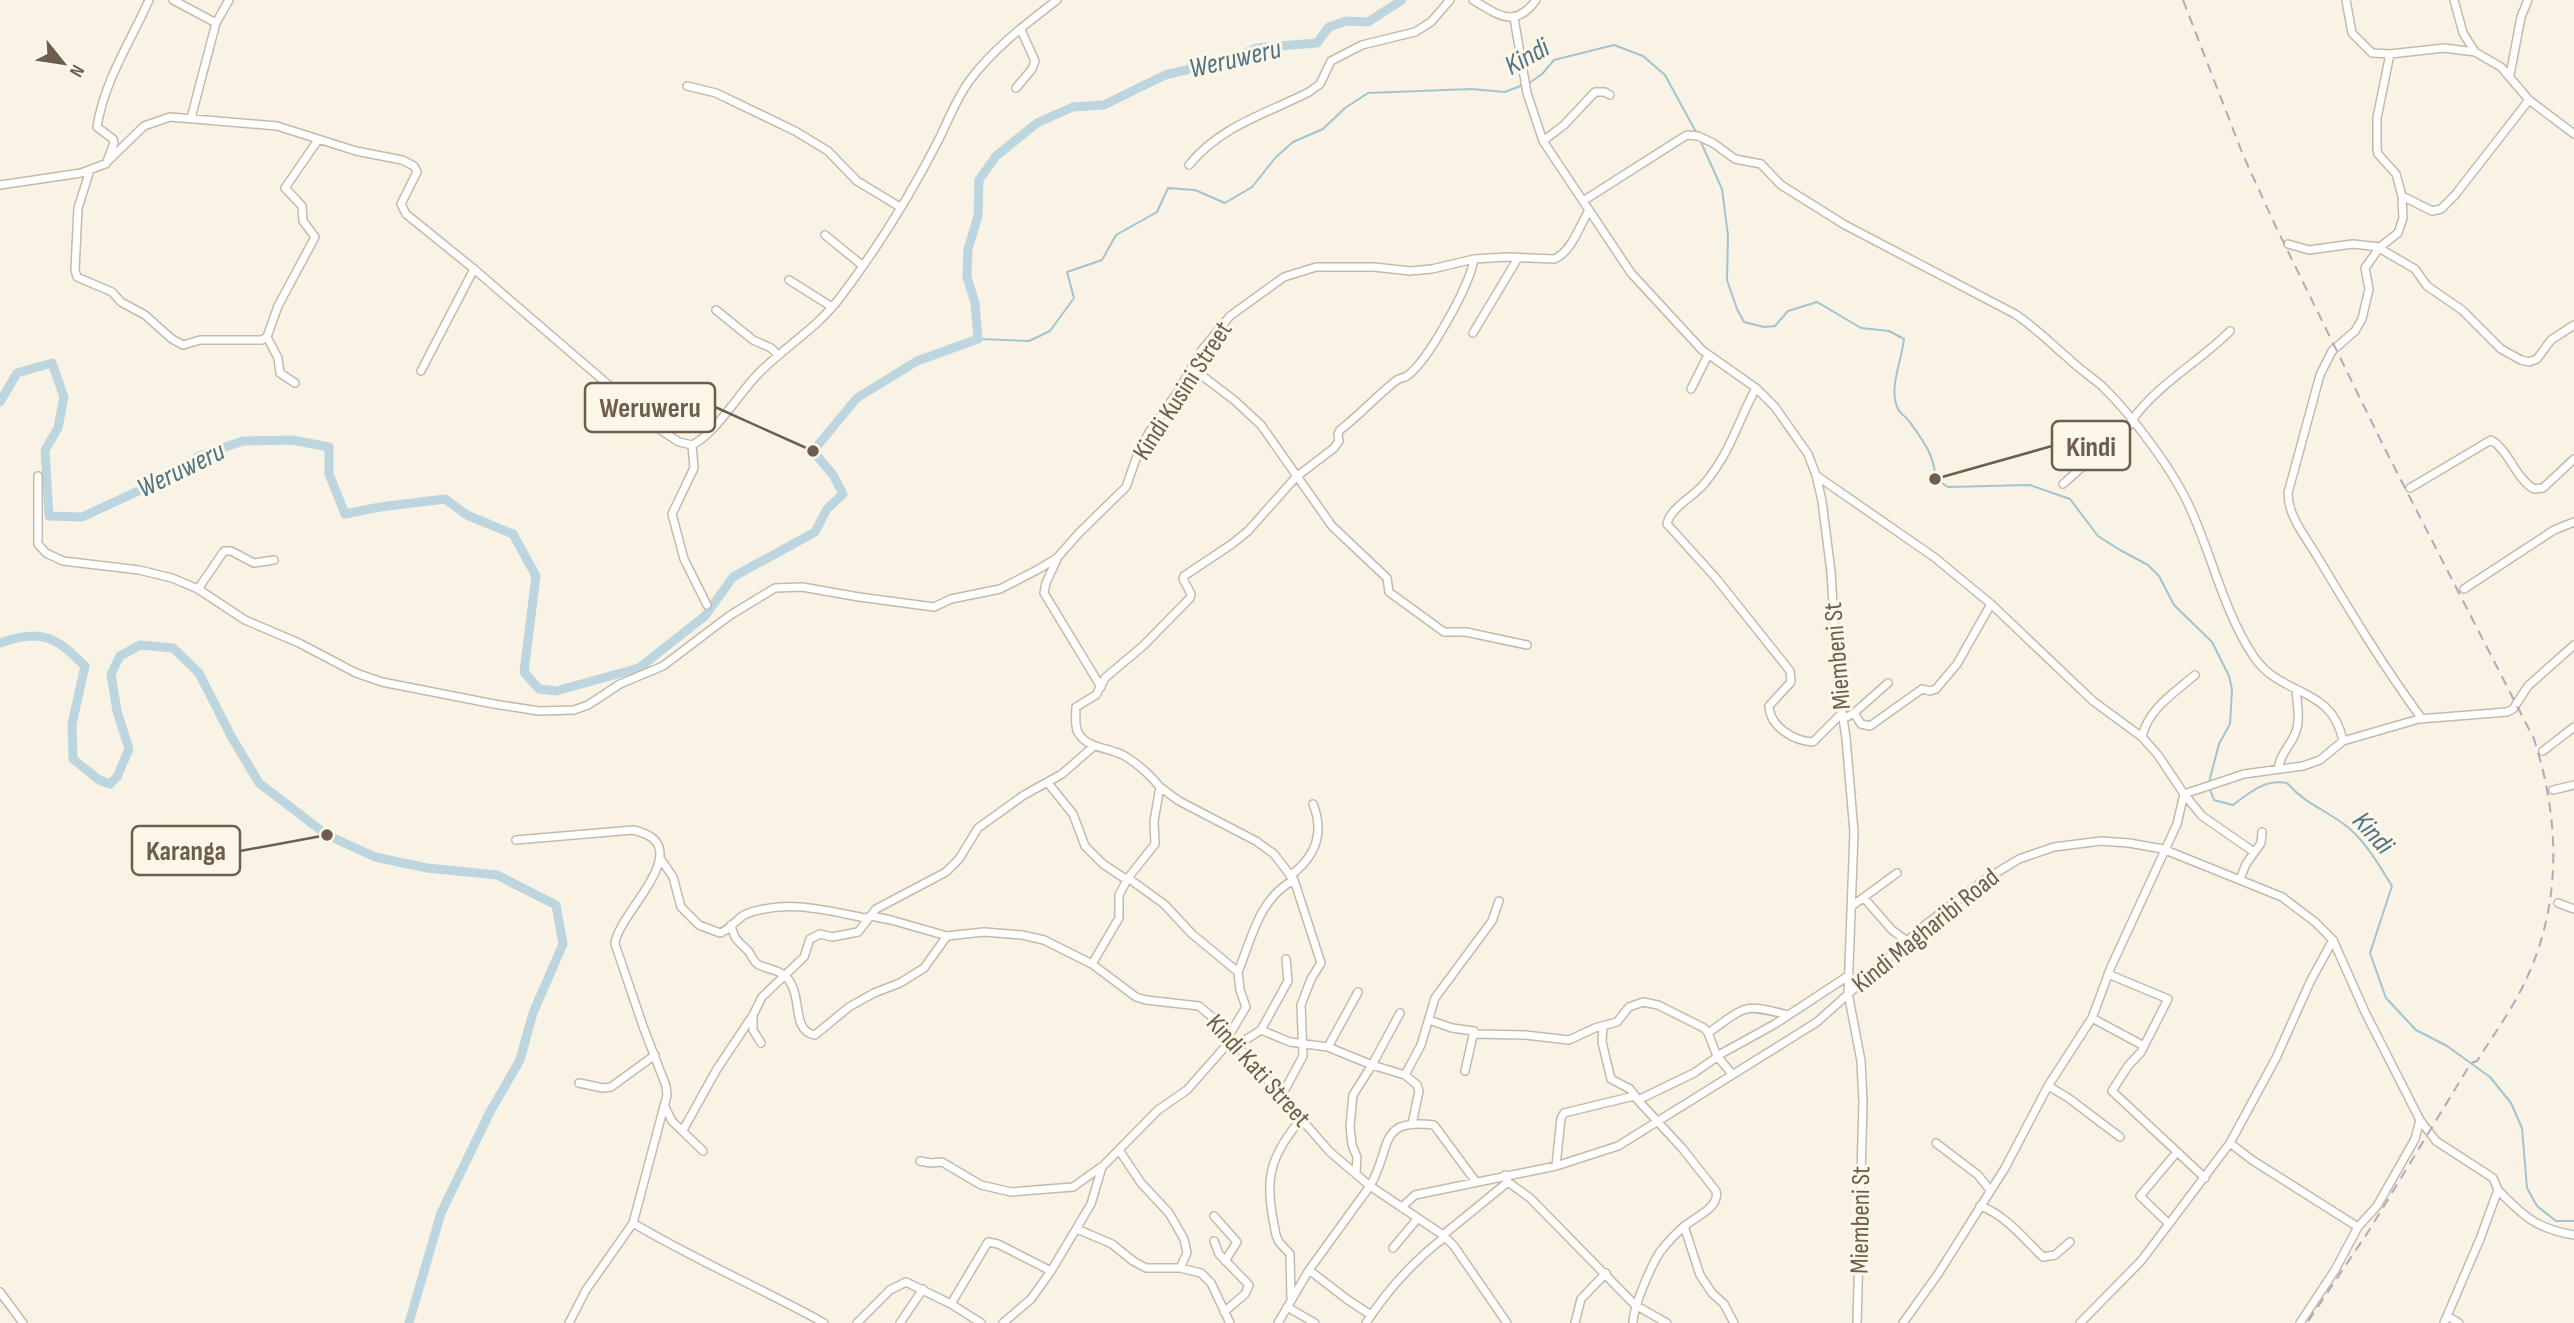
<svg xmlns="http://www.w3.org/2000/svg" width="2574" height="1323" font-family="'Sofia Sans Condensed',sans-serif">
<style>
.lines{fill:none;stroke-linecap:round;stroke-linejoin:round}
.stream{stroke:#a3c3cf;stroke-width:2}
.river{stroke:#bcd5df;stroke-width:9}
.minor-casing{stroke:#c5baaa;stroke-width:10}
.minor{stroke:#fff;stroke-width:7}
.rail{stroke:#b7a5c0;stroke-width:2;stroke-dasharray:10 7;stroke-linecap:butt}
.labels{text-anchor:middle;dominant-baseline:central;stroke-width:6;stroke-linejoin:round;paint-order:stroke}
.street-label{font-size:26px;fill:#6d5d4d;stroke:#fcf7e9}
.water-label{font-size:28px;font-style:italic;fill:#4e7484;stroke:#fcf7e9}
.leader{fill:none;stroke:#6d5d4d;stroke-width:2.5}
.callout-dot{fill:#6d5d4d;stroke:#fcf7e9;stroke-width:2.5}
.callout{fill:#fcf7e9;stroke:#6d5d4d;stroke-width:2.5}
.callout-label{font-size:28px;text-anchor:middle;font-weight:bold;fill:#6d5d4d}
</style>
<rect width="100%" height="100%" fill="#f8f3e4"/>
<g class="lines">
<path class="stream" d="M1528,84L1542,74L1554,60L1614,45L1643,56L1665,75L1696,132
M1700,140L1722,189L1728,236L1727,280L1737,309L1744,322L1764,327L1775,326L1788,311L1817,302L1861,328L1889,331L1904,339C1902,361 1888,388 1898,409C1900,413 1906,417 1909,421C1922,439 1936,457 1935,479L1948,487L2030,485L2070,499L2098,536L2120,550L2148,565L2159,576L2174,605L2212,642L2229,676L2232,689L2230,724L2219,744L2209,782
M978,339L1029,341L1050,331L1074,298L1067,272L1102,260L1116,235L1157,212L1168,188L1195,190L1225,203L1252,187L1276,157L1293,142L1323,129L1345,108L1368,93L1471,89L1505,92L1523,85
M2209,787L2214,800L2233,805C2250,792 2265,779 2287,783C2304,803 2324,809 2345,825C2365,840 2379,865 2392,886L2370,953L2386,998L2416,1030L2447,1046L2490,1077L2511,1103L2522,1128L2527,1188L2537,1206L2556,1221H2574"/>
<path class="river" d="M0,402L17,373L52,363L64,397L58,428L45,450L49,516L82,517L173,475L199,456L243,441L292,440L329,447V474L345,514L380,507L445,499L467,515L513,534L536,576L524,672L539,689L556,691L639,668L705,616L733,577L815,532L827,509L843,494L833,475L813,451L857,398L917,361L978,339L975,303L967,277L968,249L978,216L979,180L996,156L1037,123L1073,107L1104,105L1165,75L1232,59L1256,48L1317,43L1329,27L1346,21L1368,22L1402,0
M0,643C41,628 56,637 85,666L72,724L73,759L99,780L110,784L117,777L129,749L117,711L111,674L120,656L140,645L173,648L199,673L231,736L259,783L327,835L375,857L427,868L497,875L556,905L563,944L533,1013L520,1060L490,1112L441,1213L409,1323"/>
<g class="minor-casing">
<path id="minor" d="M173,0L216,23
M1473,0C1498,15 1515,29 1536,0
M2346,0L2352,33L2372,53L2390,54L2444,48L2475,52
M2454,0L2463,33L2475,52L2501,67L2529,100L2574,134
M1514,18L1527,93L1543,141L1631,273L1702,350L1756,388L1775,407L1808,454L1816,475L1822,501L1831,572L1838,686L1846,738L1854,832L1848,993L1861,1061L1863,1102L1857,1323
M2510,75L2521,17L2528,0
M687,86L716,93L795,131L828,151L857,181L900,207
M1016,88L1032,69L1035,61L1021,30
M191,118L216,23L229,0
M1543,141L1564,125L1595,92H1605L1610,95
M106,164L114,143L113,139L97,127C104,81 131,41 149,0
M1189,165C1220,126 1266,114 1309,92L1320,84L1331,61L1362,45L1415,32L1431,22L1450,0
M90,170L78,208L75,270L77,277L112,292L121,302L145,315L172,339L183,345L200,340H262L267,337
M0,185L81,173L105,164L144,126L170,117L277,126L356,151L402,160L414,166L417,172L401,204L406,214L474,269L662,431L679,442L692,445C715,434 738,395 757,375C784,347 819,327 842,295C878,247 911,194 938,141C949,119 956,99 970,80C993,49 1027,23 1057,0
M2402,196L2432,211L2441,209L2455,195L2529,100
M1583,201L1682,138L1687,135L1698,136L1713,143L1735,159L1761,164L1781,185L1845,225L2015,314C2035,327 2050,343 2068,358C2078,368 2090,376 2101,385C2132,415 2174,471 2191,510C2213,559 2224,612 2254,657C2282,698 2332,685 2343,741
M825,235L863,266
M2288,244L2309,250L2353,244L2380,247L2398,233L2403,218L2402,196L2396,174L2378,154L2377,149V118L2390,54
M2380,247L2365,268L2369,289L2362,319L2355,331L2332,351L2320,375L2288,493C2288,516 2305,536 2317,556C2350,611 2383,666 2422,719
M2379,248L2415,269L2427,286L2462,310L2501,349L2521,360L2529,362L2537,359L2551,340L2574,325
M789,280L832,307
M716,310L753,340L771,348L778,355
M1473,333L1518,258
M1192,368L1234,400L1261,425L1332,526L1387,578L1389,592L1444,632H1466L1527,645
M421,371L474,269
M295,383L280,373L278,358L267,337L278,306L315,237L303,221L302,206L285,188L318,140
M1756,388C1737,423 1731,452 1704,484C1693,497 1670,508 1667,524L1715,577L1790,671L1791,682L1769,706C1770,727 1794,741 1813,742L1842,713
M1691,389L1708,355
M2132,420C2159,383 2198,363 2230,331
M692,445L694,468L672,514L684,559L707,605
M38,476V544L46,553L63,561L139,570L172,578L198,589L245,620L299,643L356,673L382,682L494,704L539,711L574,710L588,705L620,684L663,666L729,616L775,588L802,587L859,597L934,607L951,599L1000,589L1037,570L1057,558L1079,533L1126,487L1138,453L1150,431L1177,393L1202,350L1230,316L1284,277L1316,267H1374L1410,271L1432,269L1474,259L1507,257L1554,259C1571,253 1580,225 1589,210
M1817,476L1934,557L1991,604L2093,701L2142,737L2158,755L2184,794L2202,816L2254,852
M2063,484L2133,422
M2410,488L2491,440C2509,450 2515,478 2534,489L2543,488L2574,459
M1057,559L1046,583L1044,593L1101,687
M198,589L224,551H231L254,563L274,560
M2464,589L2554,530L2574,522
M1854,713L1861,724L1870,726L1922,689L1930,691L1936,689L1957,664L1991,604
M1843,719L1854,713L1888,683
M2142,737C2148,709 2174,693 2195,675
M2543,751L2574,727
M2278,769C2281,752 2289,748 2295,734C2301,721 2297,703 2296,690
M1048,783L1073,814L1085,846L1103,864L1127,880
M1160,787L1179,801L1256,841L1274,854L1294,880L1321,963L1311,979L1301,1005L1303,1056L1282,1095
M2553,790L2574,785
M516,840L633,830C702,845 617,913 615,944L644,1029L666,1086L667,1095L633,1223L586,1290L569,1323
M660,858L673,877L681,907L699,925L720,933C730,930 736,919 746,914C786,899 825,910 865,918L871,916L891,920L947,936L984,932L1022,935L1044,940L1092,964L1136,997L1146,1000L1199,1006L1212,1017L1330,1152L1370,1186L1443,1235L1454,1246L1507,1323
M1290,876C1315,857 1325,834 1313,804
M1128,878L1164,904L1192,934L1238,972L1240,990L1246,1007L1228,1037
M2240,879L2246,864L2261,843L2262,832
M1864,898L1892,930L1907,941
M2558,903L2574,909
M1852,906L1897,873
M731,925C735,942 738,940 749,952C752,956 753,962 759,965C770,970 779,969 788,979C803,998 791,1031 815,1035L849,1007L874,993L900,983L924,968L947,936
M1092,964L1119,918V895L1128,878L1155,844L1154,821L1160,787C1150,775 1137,763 1123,755C1110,748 1087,748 1079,734C1074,727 1076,715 1076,707L1096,695L1105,678L1144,645L1190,598L1191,594L1183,579L1184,576L1232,544L1248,531L1296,477L1334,448L1339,441L1338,434L1340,430C1360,415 1377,395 1397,380C1400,378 1404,378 1407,376C1428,361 1470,285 1474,259
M1238,972C1252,938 1259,898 1294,880
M2108,974L2168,999L2141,1052L2128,1066L2112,1091L2205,1178
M753,1016V1030L761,1043
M2092,1018L2144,1046
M1429,1020L1452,1028L1474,1031L1465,1071
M1603,1026L1602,1042L1611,1079L1630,1089L1636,1097
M1261,1030L1288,981L1286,959
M1708,1033C1747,1006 1741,1003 1788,1015
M1474,1034L1525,1035L1569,1040L1595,1028L1617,1022L1629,1007L1643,1002L1658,1005L1704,1028L1708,1033L1717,1056L1732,1074
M1236,1046L1261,1030L1290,1042L1328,1047L1372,1065L1405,1075L1417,1085L1419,1091L1412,1124
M1328,1047L1358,992
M1717,1056L1775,1024L1848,976
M1405,1075L1421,1045L1435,998L1492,921L1499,901
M579,1083L603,1088L611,1087L655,1055
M2048,1086L2067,1097L2120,1137
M1638,1100L1694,1073L1717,1057
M665,1107L672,1121L703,1151
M2420,1120L2436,1141L2493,1178L2498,1190L2480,1239L2444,1323
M683,1130L717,1069L753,1015L762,997L804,957L810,939L820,934L832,937L858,932L876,909L946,872L959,859L978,828L1024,795L1062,774L1094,746
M1936,1143L1978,1175L1990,1190
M2230,1143L2252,1160L2358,1227
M1119,1150L1141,1183L1169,1213L1184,1239L1187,1253L1180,1268
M920,1161L931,1163L942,1162L981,1185L1011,1192L1073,1187L1101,1167
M1556,1166L1561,1118L1564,1113L1634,1096L1682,1148L1716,1191C1720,1207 1697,1216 1686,1225C1677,1232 1667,1243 1660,1252C1651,1266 1633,1307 1633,1323
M1356,1172L1357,1157L1352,1145L1350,1126L1353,1095L1372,1065L1400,1013
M1505,1175L1508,1182L1530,1198L1635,1305L1667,1323
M2498,1190C2523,1216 2537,1229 2574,1235
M1980,1206C2006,1215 2024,1239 2043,1257L2055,1255L2070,1242
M1402,1207L1415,1195L1556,1166L1618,1146L1817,1022L1925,925L1983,881L2019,859L2054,847L2101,841L2129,843L2163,849L2282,897L2315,922L2333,940L2365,1012L2420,1120L2415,1139L2377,1206L2358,1227L2335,1270L2300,1323
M1214,1216L1237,1242L1225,1261
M633,1223C695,1260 761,1288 824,1323
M2169,1224L2140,1196L2177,1152
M1684,1226L1700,1275L1712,1293L1724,1304L1734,1323
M1077,1229L1112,1244L1133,1261L1146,1268H1180L1201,1273L1211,1283L1230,1323
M1443,1235L1508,1182
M1214,1241L1219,1254L1249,1285L1245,1294L1224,1312
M1393,1248L1418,1218
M1309,1270L1348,1300L1371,1315
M0,1292L23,1323
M1291,1298L1290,1254L1279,1242L1276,1235C1265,1182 1266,1160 1302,1118
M951,1304L988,1242L998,1244L1051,1271
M1287,1307L1315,1323
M2447,1316L2459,1323
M857,1323L890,1290L906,1282L951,1304L981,1323
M900,1323L923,1289
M1003,1323L1031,1299L1051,1271L1091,1204L1102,1167L1158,1110L1187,1090L1231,1040
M1278,1323L1309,1270L1370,1186C1393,1147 1376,1118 1434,1125L1476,1182
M1366,1323C1388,1289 1412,1262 1445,1237
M1575,1323L1581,1299L1606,1273
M1903,1323L1938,1274L2005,1168L2048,1086L2092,1018L2111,967L2177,824L2184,794L2244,774L2303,766L2320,760L2343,741L2419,719L2507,712L2513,709L2528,686L2574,645
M2080,1323L2141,1261L2230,1143L2276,1058L2311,980L2333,940"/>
</g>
<use href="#minor" class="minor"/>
<path class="rail" d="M2183,0L2243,155L2276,227L2384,447L2534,739C2561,823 2562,909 2522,988C2509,1014 2492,1037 2477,1061L2471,1063L2370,1229L2307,1323"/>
</g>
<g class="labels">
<g class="street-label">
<text transform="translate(1183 391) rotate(-57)">Kindi Kusini Street</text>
<text transform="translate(1838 656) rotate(-95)">Miembeni St</text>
<text transform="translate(1926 931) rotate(-39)">Kindi Magharibi Road</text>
<text transform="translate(1258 1071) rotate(48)">Kindi Kati Street</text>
<text transform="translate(1861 1220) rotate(-89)">Miembeni St</text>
</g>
<g class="water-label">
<text transform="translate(1527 57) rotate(-29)">Kindi</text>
<text transform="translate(1235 59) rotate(-13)">Weruweru</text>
<text transform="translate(181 470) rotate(-26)">Weruweru</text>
<text transform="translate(2373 833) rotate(48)">Kindi</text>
</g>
</g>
<path class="leader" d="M813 451L715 407M1935 479L2052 446M327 835L240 851"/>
<g class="callout-dot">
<circle cx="813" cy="451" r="7"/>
<circle cx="1935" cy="479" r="7"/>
<circle cx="327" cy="835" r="7"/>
</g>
<g class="callout">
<rect x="585" y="383" width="130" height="49" rx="7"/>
<rect x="2052" y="421" width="78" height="49" rx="7"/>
<rect x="132" y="826" width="108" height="49" rx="7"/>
</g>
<g class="callout-label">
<text x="650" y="417">Weruweru</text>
<text x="2091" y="456">Kindi</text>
<text x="186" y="860">Karanga</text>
</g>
<g transform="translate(63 63) rotate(120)" stroke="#fcf7e9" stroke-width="5" paint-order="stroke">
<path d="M0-5L12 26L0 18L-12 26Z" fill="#6d5d4d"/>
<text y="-10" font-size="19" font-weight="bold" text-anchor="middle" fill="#6d5d4d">N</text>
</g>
</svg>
